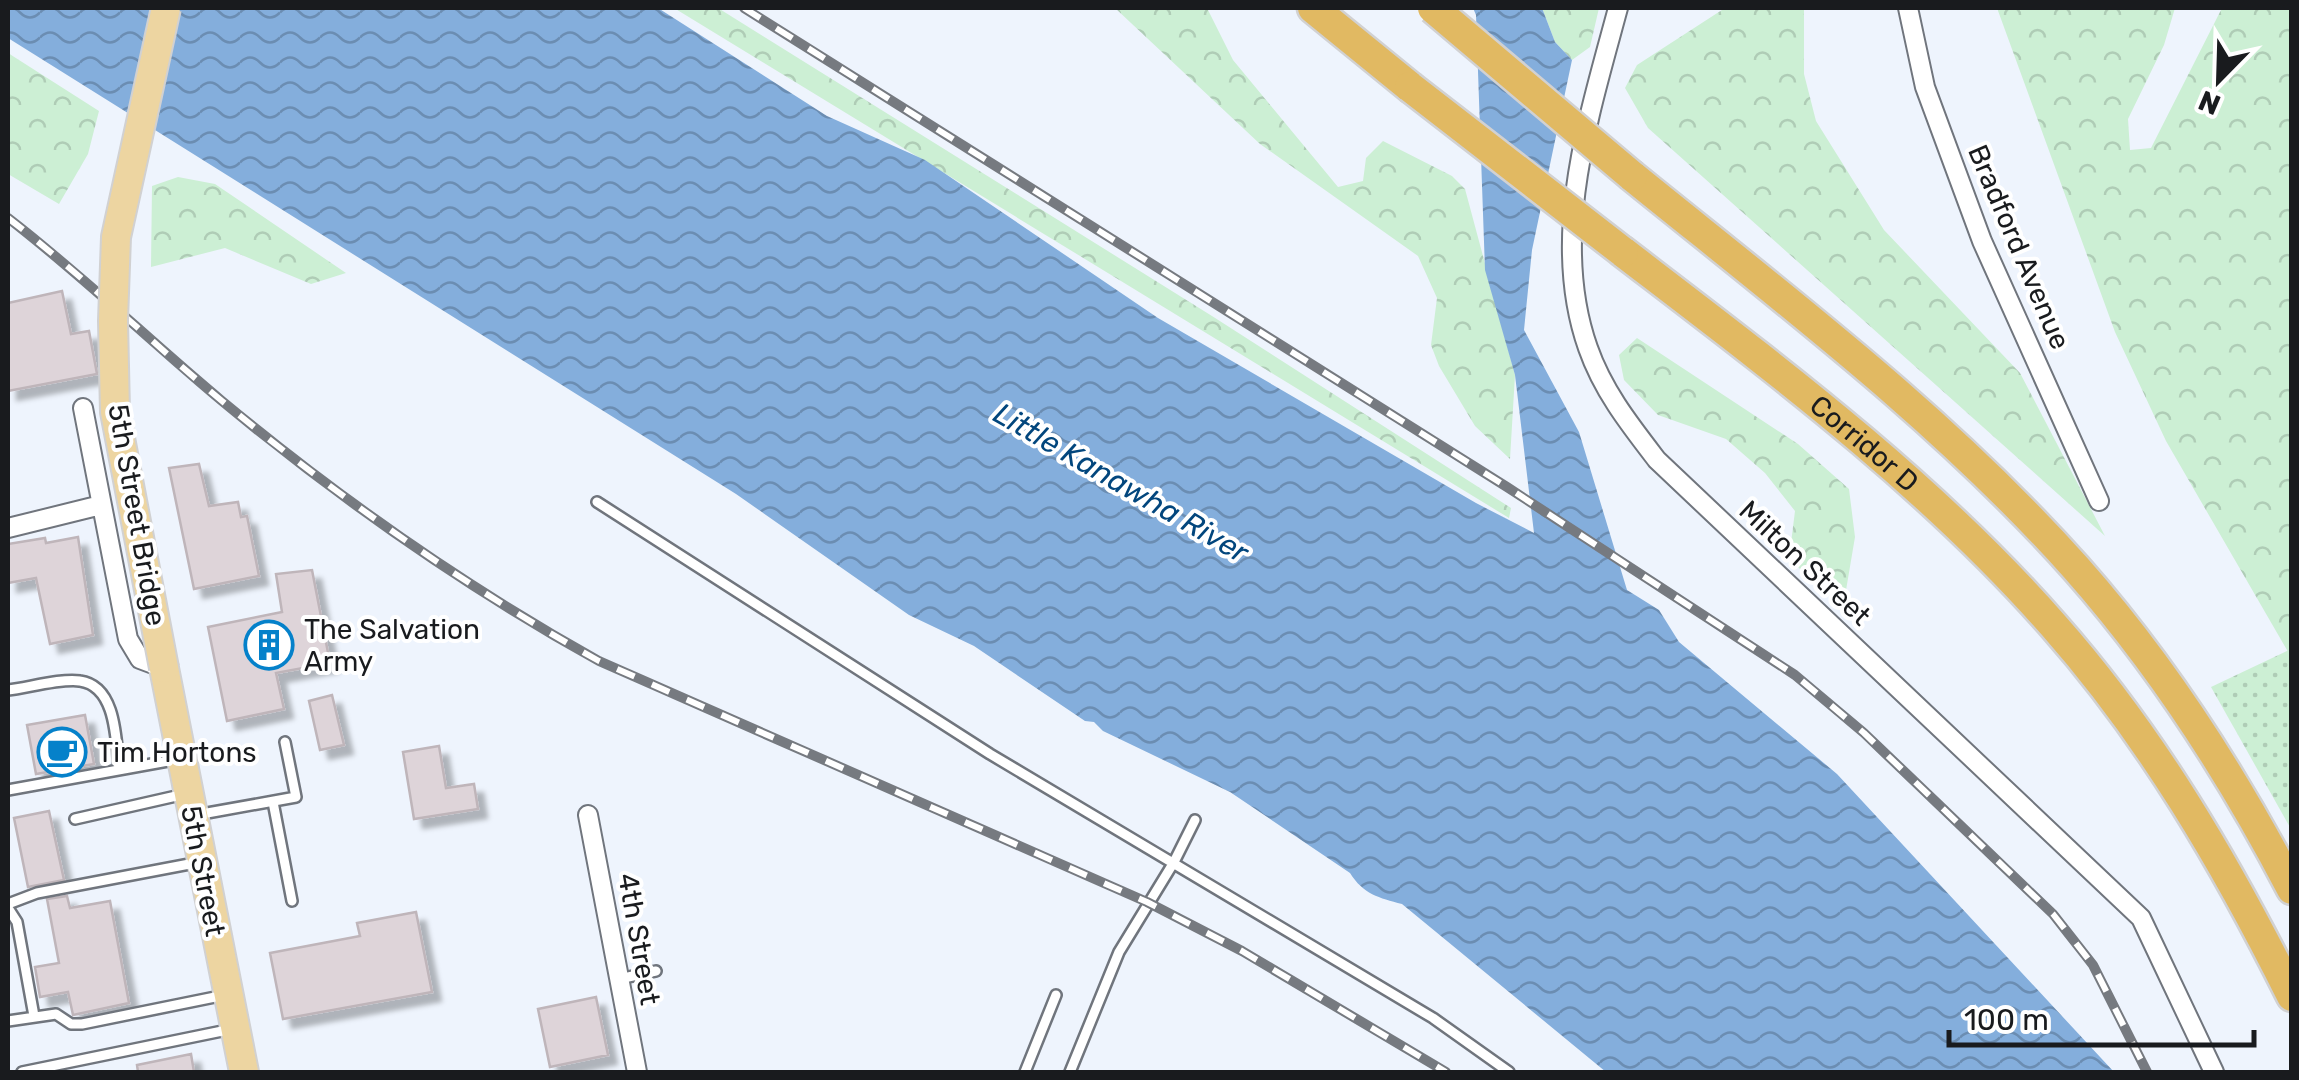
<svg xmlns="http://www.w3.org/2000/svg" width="2299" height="1080" font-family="Rubik,sans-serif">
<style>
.grass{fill:url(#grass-dots)}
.forest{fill:url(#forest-crowns)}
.water{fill:url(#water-waves)}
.building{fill:#ded4d9;stroke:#bfb5ba;stroke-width:2.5;filter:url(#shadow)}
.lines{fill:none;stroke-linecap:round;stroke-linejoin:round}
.lane-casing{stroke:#70757d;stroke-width:14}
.street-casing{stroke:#70757d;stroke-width:22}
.primary-casing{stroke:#d1d1d2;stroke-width:32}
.highway-casing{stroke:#d1d1d2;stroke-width:35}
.lane{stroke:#fff;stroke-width:9}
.street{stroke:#fff;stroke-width:18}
.primary{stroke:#edd5a1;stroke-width:28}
.highway{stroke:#e1b962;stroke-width:30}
.rail-casing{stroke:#767a80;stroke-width:10}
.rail{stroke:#fff;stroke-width:6;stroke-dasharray:19;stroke-linecap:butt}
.primary-bridge-casing{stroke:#d1d1d2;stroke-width:32;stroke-linecap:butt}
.highway-bridge-casing{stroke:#d1d1d2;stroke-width:35;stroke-linecap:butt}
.primary-bridge{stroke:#edd5a1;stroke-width:28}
.highway-bridge{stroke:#e1b962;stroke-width:30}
.labels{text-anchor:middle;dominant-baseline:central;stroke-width:8;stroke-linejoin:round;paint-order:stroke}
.street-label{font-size:28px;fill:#191b1e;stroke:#fff}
.poi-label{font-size:28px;fill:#191b1e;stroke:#fff;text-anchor:start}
.water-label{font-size:30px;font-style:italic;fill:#02467d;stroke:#fff}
</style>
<defs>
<pattern id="grass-dots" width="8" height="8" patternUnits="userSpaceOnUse" patternTransform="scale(2.5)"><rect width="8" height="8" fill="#ccefd4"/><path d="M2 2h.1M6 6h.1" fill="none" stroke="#afccb6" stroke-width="1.8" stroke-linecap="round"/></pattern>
<pattern id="forest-crowns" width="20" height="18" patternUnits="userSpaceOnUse" patternTransform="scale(2.5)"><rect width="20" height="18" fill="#ccefd4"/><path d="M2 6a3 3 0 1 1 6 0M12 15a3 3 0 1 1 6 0" fill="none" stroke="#afccb6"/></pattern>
<pattern id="water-waves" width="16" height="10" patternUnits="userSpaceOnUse" patternTransform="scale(2.5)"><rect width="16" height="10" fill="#84aedc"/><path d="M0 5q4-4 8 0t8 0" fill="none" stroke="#6b8db2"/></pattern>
<filter id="shadow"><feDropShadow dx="9" dy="9" stdDeviation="2.5" flood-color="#0004"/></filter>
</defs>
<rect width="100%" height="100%" fill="#eef4fd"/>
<path class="grass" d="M2291,649V829L2211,687Z"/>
<path class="forest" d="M674,8H718L1212,316L1511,508L1509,518Z
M1115,8H1207L1233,60L1338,187L1363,181L1366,158L1383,141L1452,176L1465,189L1515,375L1510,459L1475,426L1439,366L1431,345L1437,298L1418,256L1260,144Z
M1542,8H1599L1590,47L1572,60L1555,42Z
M1725,8H1804V74L1816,121L1884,230L2020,373L2105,536L1648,128L1625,88L1637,65Z
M1997,8H2175L2164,45L2128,119L2130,150L2151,148L2222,8H2291V657L2166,441L2115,332Z
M8,53L99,111L88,154L59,204L8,174Z
M178,177L215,184L346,273L311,284L225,248L151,267L152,186Z
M1637,338L1798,444L1849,489L1855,537L1843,608L1789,559L1795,511L1765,473L1726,439L1658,415L1624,380L1619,355Z"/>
<path class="water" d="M8,8H658L827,116L925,160L1158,318L1476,503L1534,533L1515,375L1485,270L1476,15L1473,8H1542L1555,42L1572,60L1532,250L1524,330L1579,432L1627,590L1659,610L1679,642L1837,774L2114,1072H1606L1402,904C1379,898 1363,894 1350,873L1230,792L1103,731L1094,722L1085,721L974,646L909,615L736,494L8,38Z"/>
<path class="building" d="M62,291L71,334L89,331L97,374L8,391V303Z
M199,464L209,506L238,502L241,517L247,516L259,576L194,589L169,468Z
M78,537L93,635L50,644L36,578L8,583V544L45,538L46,543Z
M312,570L330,663L276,673L284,709L227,721L208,627L282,612L276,574Z
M332,695L344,745L320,750L309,701Z
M85,715L94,764L36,774L27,725Z
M439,746L446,788L474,784L478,809L414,819L403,752Z
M49,811L64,880L28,887L14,818Z
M67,896L70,908L110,901L129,1003L73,1015L68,992L40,997L35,967L59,963L47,899Z
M416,912L432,992L283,1019L270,953L360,936L357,923Z
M596,997L608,1055L550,1067L538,1009Z
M191,1054L194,1072H138L137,1065Z"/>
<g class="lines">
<g class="lane-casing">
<path id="lane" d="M597,502L990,754L1433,1018L1509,1072
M8,690C27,688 61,678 80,681C117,686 116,742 119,769
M8,790L179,759
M273,802L292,901
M196,815L296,797L285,742
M75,819L185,794
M8,904L37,893L200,862
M8,908L17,922L34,1016
M619,979L656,971
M8,1021L56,1014L71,1024H82L225,995
M22,1072L232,1029
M1025,1072L1056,995
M1070,1072L1119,952L1174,862L1195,820"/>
</g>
<g class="street-casing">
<path id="street" d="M1618,8C1589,116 1549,238 1588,348C1603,391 1630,425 1657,460L2141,918L2214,1072
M1908,8L1925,87L1982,241L2099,501
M83,408L128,639L140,659L164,668
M8,528L101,505
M588,815L637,1072"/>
</g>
<g class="primary-casing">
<path id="primary" d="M164,668L244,1072"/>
</g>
<g class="highway-casing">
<g id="highway">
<path d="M1313,8L1410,87"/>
<path d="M1632,176C1785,300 1944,420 2076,568C2161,664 2232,774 2292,889"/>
<path id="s1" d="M1623,252C1773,367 1929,483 2054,626C2152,737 2226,864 2292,996"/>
</g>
</g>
<use href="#lane" class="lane"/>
<use href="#street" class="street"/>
<use href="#primary" class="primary"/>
<use href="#highway" class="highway"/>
<g class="rail-casing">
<path id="rail" d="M744,8L1507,487L1795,675L1864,733L2053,914L2093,965L2147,1072
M8,218C82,275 150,341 222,401C339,498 466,587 599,661L1147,902L1242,951L1446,1072"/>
</g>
<use href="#rail" class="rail"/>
<g class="primary-bridge-casing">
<path id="primary-bridge" d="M164,668L115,412L113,321L116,237L166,8"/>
</g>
<g class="highway-bridge-casing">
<path id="highway-bridge" d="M1433,8L1632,176
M1410,87L1623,252"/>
</g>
<use href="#primary-bridge" class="primary-bridge"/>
<use href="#highway-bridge" class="highway-bridge"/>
</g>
<defs>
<g id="building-ring" transform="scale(2.5)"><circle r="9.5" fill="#fff" stroke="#0581ca" stroke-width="1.5"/><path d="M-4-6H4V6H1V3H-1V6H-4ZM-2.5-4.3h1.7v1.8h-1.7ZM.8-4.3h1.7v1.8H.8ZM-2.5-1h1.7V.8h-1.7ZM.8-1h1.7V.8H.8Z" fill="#0581ca"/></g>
<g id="cafe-ring" transform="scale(2.5)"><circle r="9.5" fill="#fff" stroke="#0581ca" stroke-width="1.5"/><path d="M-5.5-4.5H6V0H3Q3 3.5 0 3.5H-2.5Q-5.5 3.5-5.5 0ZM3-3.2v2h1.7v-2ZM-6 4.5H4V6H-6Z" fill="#0581ca"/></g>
</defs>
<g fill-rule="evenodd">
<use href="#building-ring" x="269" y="645"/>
<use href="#cafe-ring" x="62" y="752"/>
</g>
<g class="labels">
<g class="street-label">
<text transform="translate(2019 247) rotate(67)">Bradford Avenue</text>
<text stroke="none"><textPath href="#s1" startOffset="308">Corridor D</textPath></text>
<text transform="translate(137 515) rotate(80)">5th Street Bridge</text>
<text transform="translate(1805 563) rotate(43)">Milton Street</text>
<text transform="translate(203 871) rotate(79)">5th Street</text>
<text transform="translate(639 939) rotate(80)">4th Street</text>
</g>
<g class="poi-label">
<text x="304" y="629">The Salvation<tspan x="304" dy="32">Army</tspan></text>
<text x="97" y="752">Tim Hortons</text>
</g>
<g class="water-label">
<text transform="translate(1121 483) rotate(30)">Little Kanawha River</text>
</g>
</g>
<rect width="2299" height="1080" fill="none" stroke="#191b1e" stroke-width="20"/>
<g transform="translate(2219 80) rotate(203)" stroke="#ffffff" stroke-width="8" paint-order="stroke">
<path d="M0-8L18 38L0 25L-18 38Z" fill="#191b1e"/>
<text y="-15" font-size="28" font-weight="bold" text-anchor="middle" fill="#191b1e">N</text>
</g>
<path d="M1949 1030v15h305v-15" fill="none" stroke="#191b1e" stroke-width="5"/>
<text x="1964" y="1030" font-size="30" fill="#191b1e" stroke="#ffffff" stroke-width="8" paint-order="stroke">100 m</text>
</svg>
